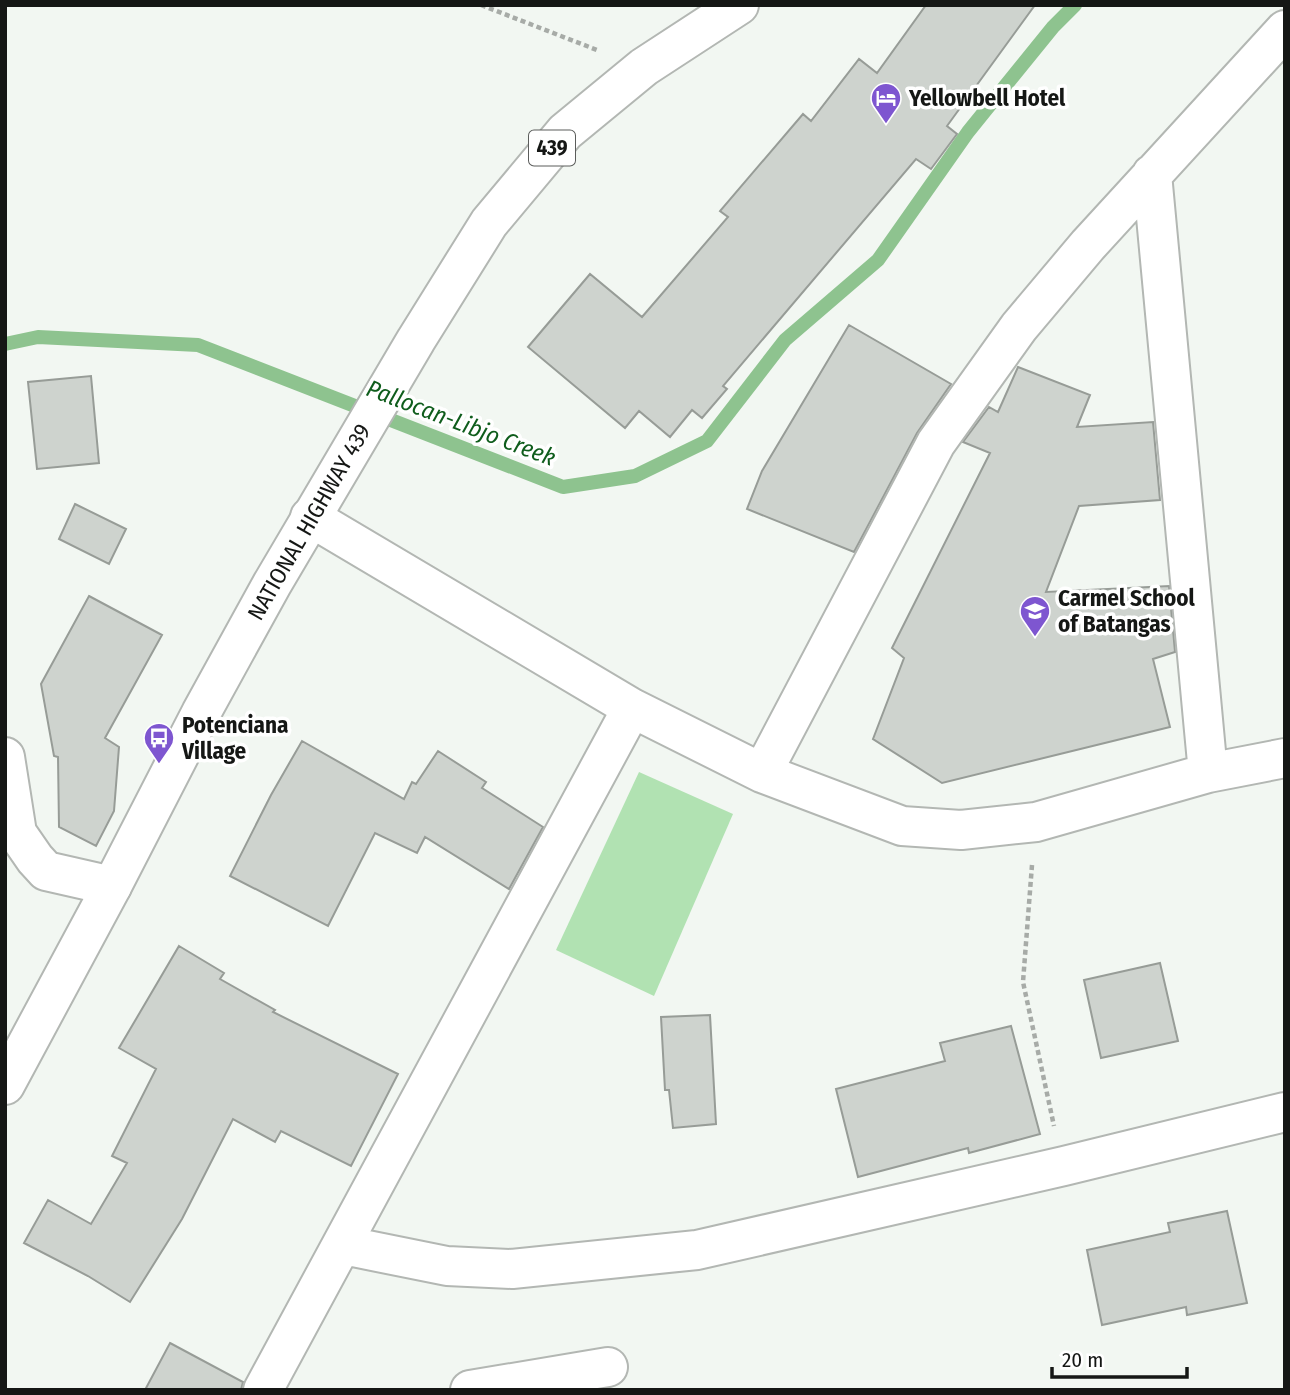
<svg xmlns="http://www.w3.org/2000/svg" width="1290" height="1395" font-family="'Fira Sans Condensed',sans-serif">
<style>
.green{fill:#b1e2b2}
.lines{fill:none;stroke-linecap:round;stroke-linejoin:round}
.stream{stroke:#8ec38f;stroke-width:14}
.building{fill:#ced3ce;stroke:#979c97;stroke-width:2}
.minor-casing{stroke:#b3b7b3;stroke-width:42}
.major-casing{stroke:#b3b7b3;stroke-width:42}
.path{stroke:#a7aba7;stroke-width:4.5;stroke-dasharray:5 3.5;stroke-linecap:butt}
.minor{stroke:#fff;stroke-width:38}
.major{stroke:#fff;stroke-width:38}
.labels{text-anchor:middle;dominant-baseline:central;stroke-width:7;stroke-linejoin:round;paint-order:stroke}
.shield{fill:#fff;stroke:#5b5d5b;stroke-width:2}
.shield-label{font-size:21px;font-weight:bold;fill:#151715}
.poi-label{font-size:23px;font-weight:bold;fill:#151715;stroke:#fff;text-anchor:start}
.street-label{font-size:23px;fill:#151715;stroke:#fff}
.water-label{font-size:24px;font-style:italic;fill:#0f5d1c;stroke:#fff}
</style>
<rect width="100%" height="100%" fill="#f2f7f2"/>
<path class="green" d="M639,772L733,814L654,996L556,950Z"/>
<g class="lines">
<path class="stream" d="M5,344L38,337L198,345L563,487L635,476L707,441L785,340L878,260L968,132L1053,27L1075,5"/>
</g>
<path class="building" d="M926,5H1035L947,126L957,134L931,169L916,159L723,386L727,389L702,418L692,410L670,437L639,411L625,428L528,347L590,274L642,317L728,217L720,211L803,114L811,121L859,59L877,73Z
M849,325L951,384L917,433L854,552L747,509L762,471Z
M1018,367L1090,395L1077,427L1153,422L1160,500L1079,506L1046,592L1169,586L1175,652L1153,659L1170,727L942,783L873,739L904,658L892,648L990,453L963,442L989,407L998,412Z
M91,376L99,463L37,469L28,382Z
M75,504L126,529L109,564L59,539Z
M89,596L162,635L105,738L119,747L114,811L96,846L59,827L58,757L54,756L41,684Z
M302,741L404,799L412,782L416,784L438,751L486,782L482,788L543,827L509,889L425,837L417,853L375,833L328,926L230,876L271,795Z
M179,946L224,973L220,979L275,1010L273,1012L398,1074L351,1166L281,1131L275,1142L233,1119L182,1219L130,1302L88,1276L24,1243L48,1200L91,1224L127,1163L112,1156L156,1069L119,1048Z
M1160,963L1178,1041L1101,1058L1084,980Z
M710,1015L716,1124L673,1128L669,1090H665L661,1017Z
M1011,1026L1040,1134L969,1153L968,1148L858,1177L836,1089L945,1061L940,1043Z
M1227,1211L1247,1303L1187,1315L1186,1307L1102,1325L1087,1250L1170,1232L1168,1223Z
M170,1343L243,1382L241,1390H145Z"/>
<g class="lines">
<g class="minor-casing">
<path id="minor" d="M1152,174L1208,773
M310,517L632,708L762,773L902,826L961,830L1036,822L1208,773L1285,758
M5,757L17,833L35,859L46,871L112,886
M762,773L936,443L1019,327L1088,245L1285,30
M343,1245L447,1266L512,1269L697,1250L1064,1166L1285,1112
M263,1390L632,708
M470,1390L608,1367"/>
</g>
<g class="major-casing">
<path id="major" d="M5,1085L112,886L201,713L272,584L416,340L489,223L565,132L644,67L739,5"/>
</g>
<path class="path" d="M481,5L597,50
M1032,865L1023,982L1054,1126"/>
<use href="#minor" class="minor"/>
<use href="#major" class="major"/>
</g>
<defs>
<g id="hotel-pin" transform="scale(1.575)"><path d="M0 17L-7.5 6A9.5 9.5 0 1 1 7.5 6Z" fill="#7e56d0" stroke="#fff"/><path d="M-6-4.5h1.5V1H6V5H4.5V3h-9V5H-6ZM-4 0a1.8 1.8 0 1 1 3.6 0ZM.5 0V-2.5h3Q6-2.5 6 0Z" fill="#fff"/></g>
<g id="school-pin" transform="scale(1.575)"><path d="M0 17L-7.5 6A9.5 9.5 0 1 1 7.5 6Z" fill="#7e56d0" stroke="#fff"/><path d="M0-5L7-2L0 1L-7-2ZM-4 1L0 2.5L4 1V4Q0 6-4 4Z" fill="#fff"/></g>
<g id="bus-pin" transform="scale(1.575)"><path d="M0 17L-7.5 6A9.5 9.5 0 1 1 7.5 6Z" fill="#7e56d0" stroke="#fff"/><path d="M-5-6H5V4H4V6H2V4H-2V6H-4V4H-5ZM-3.5-4V0h7V-4ZM-3.5 1.2v1.5H-2V1.2ZM2 1.2v1.5H3.5V1.2Z" fill="#fff"/></g>
</defs>
<g fill-rule="evenodd">
<use href="#hotel-pin" x="886" y="98"/>
<use href="#school-pin" x="1035" y="611"/>
<use href="#bus-pin" x="159" y="738"/>
</g>
<g class="labels">
<rect class="shield" x="529" y="130.5" width="46" height="35" rx="5"/>
<g class="shield-label">
<text x="552" y="148">439</text>
</g>
<g class="poi-label">
<text x="909" y="98">Yellowbell Hotel</text>
<text x="1058" y="598">Carmel School<tspan x="1058" dy="26">of Batangas</tspan></text>
<text x="182" y="725">Potenciana<tspan x="182" dy="26">Village</tspan></text>
</g>
<g class="street-label">
<text transform="translate(309 522) rotate(-60)">NATIONAL HIGHWAY 439</text>
</g>
<g class="water-label">
<text transform="translate(461 423) rotate(21)">Pallocan-Libjo Creek</text>
</g>
</g>
<rect width="1290" height="1395" fill="none" stroke="#151715" stroke-width="14"/>
<path d="M1052 1367v10h135v-10" fill="none" stroke="#151715" stroke-width="3.5"/>
<text x="1062" y="1367" font-size="21" fill="#151715" stroke="#ffffff" stroke-width="5" paint-order="stroke">20 m</text>
</svg>
